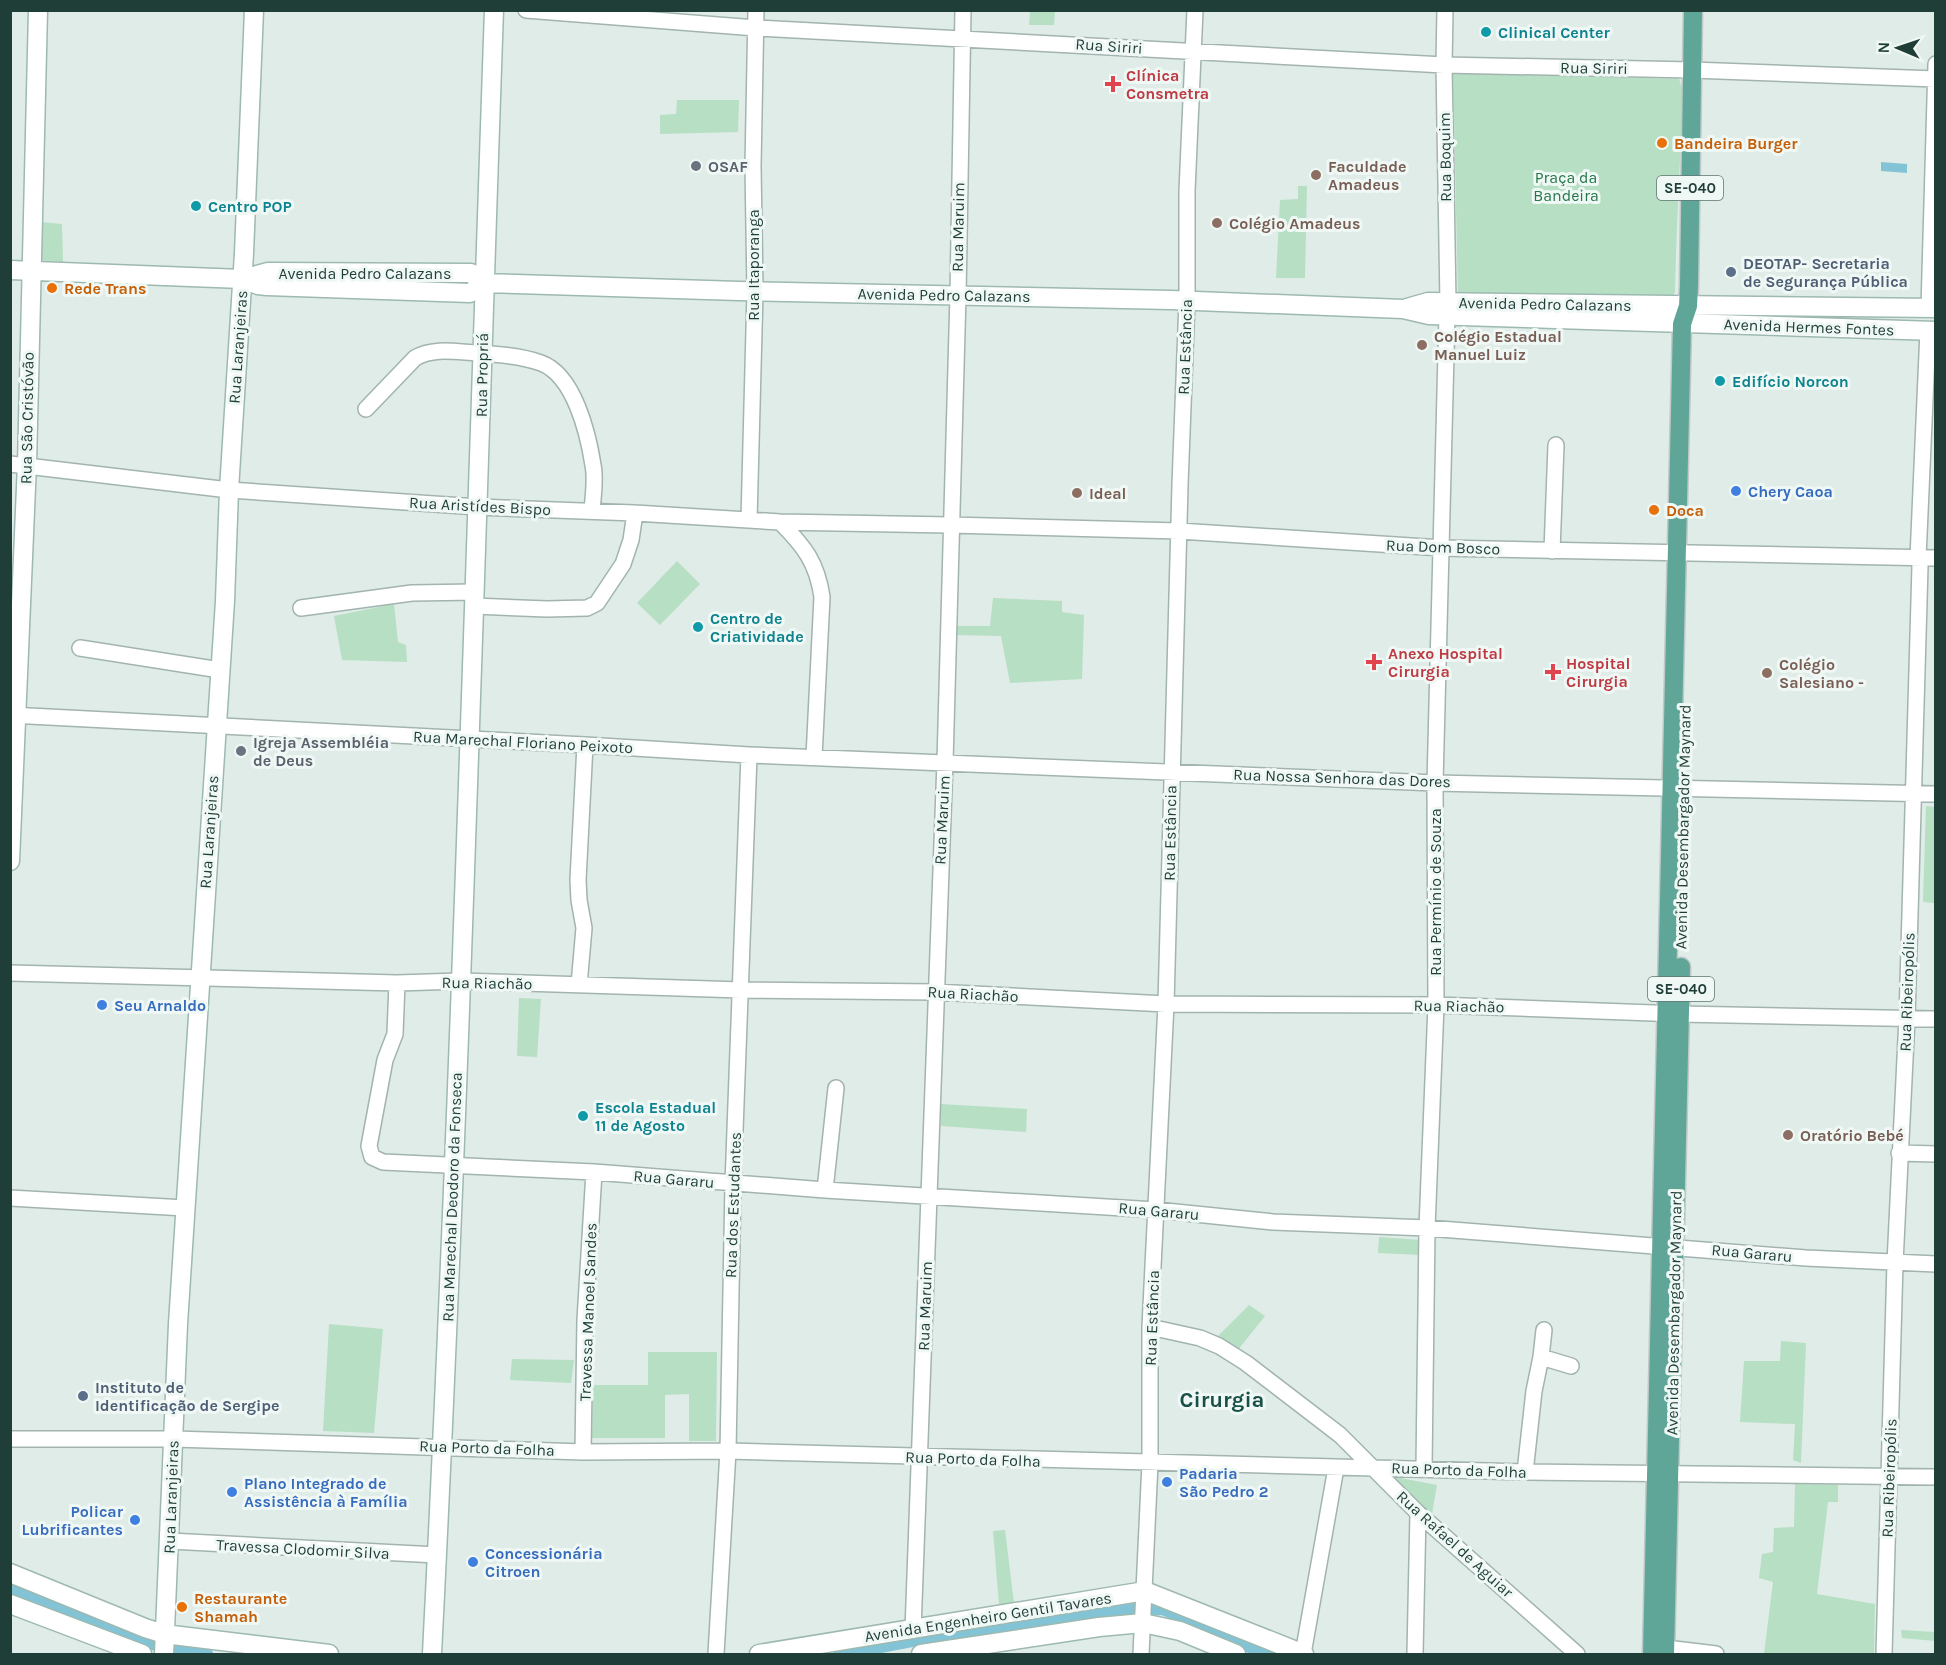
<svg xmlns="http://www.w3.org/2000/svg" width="1946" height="1665" font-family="Karla,sans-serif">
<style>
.green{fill:#b6dfc4}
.water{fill:#82c4d6}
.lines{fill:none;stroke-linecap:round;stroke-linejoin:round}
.canal{stroke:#82c4d6;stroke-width:14}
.street-casing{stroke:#a2b4af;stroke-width:18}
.secondary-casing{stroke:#9db9b1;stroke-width:21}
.primary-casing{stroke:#c0c9c7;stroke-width:21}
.street{stroke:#fff;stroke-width:15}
.secondary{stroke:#fff;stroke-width:18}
.primary{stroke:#60a698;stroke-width:18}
.culture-dot{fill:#0f9aa8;stroke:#f0f8f5;stroke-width:2}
.health-dot{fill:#e0444e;stroke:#f0f8f5;stroke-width:2}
.food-dot{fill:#e8710a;stroke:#f0f8f5;stroke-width:2}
.worship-dot{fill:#6b7280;stroke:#f0f8f5;stroke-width:2}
.education-dot{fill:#8d6e63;stroke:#f0f8f5;stroke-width:2}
.service-dot{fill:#5c6f8a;stroke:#f0f8f5;stroke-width:2}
.shop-dot{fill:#3f7fe0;stroke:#f0f8f5;stroke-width:2}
.labels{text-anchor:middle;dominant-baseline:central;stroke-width:6;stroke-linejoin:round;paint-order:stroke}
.shield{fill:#f0f8f5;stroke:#5e7671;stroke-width:1.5}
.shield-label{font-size:15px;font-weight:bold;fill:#1f3e38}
.culture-label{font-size:16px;font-weight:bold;fill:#0d838f;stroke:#f0f8f5;text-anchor:start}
.street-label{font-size:16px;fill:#1f3e38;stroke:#f0f8f5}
.health-label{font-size:16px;font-weight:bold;fill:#be3a42;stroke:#f0f8f5;text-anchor:start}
.food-label{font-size:16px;font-weight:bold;fill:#c56008;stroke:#f0f8f5;text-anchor:start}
.worship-label{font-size:16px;font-weight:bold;fill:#5b616d;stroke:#f0f8f5;text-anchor:start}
.education-label{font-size:16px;font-weight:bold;fill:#785e54;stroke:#f0f8f5;text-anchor:start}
.park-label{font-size:16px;fill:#26784b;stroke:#f0f8f5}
.service-label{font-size:16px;font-weight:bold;fill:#4e5e75;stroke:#f0f8f5;text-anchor:start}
.shop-label{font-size:16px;font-weight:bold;fill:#366cbe;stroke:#f0f8f5;text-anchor:start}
.district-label{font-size:22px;font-weight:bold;fill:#195148;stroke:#f0f8f5}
</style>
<rect width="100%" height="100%" fill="#e0ece7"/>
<path class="green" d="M1030,11H1055L1054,25H1029Z
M1453,73L1679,79C1686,94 1682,117 1681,134C1679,187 1676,240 1675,292L1671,298H1458Z
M677,100H739L738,132L660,134V115L676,114Z
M1298,186H1307L1305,278H1276L1280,200L1298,199Z
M40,222L62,224L63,262L39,260Z
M677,561L700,584L660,625L637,603Z
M993,598L1062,601V612L1084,615L1082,679L1010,683L1001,636L955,635L956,626H990Z
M394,604L398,642L406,645L407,662L342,660L334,616Z
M1926,806L1935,807V903L1923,902Z
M519,998L541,999L537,1057L517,1056Z
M941,1104L1027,1109L1026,1132L941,1126Z
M1379,1237L1421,1240V1255L1378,1253Z
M1249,1305L1265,1316L1237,1351L1216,1338Z
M329,1324L383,1329L374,1433L323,1431Z
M1781,1341L1806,1343L1801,1463L1793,1460L1795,1424L1740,1422L1744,1361H1780Z
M648,1352H717L716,1441H689V1394L665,1395V1438H592L593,1385H648Z
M512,1359L574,1360L571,1383L510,1380Z
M1390,1476L1437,1485L1432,1514Z
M1795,1484L1838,1485V1502H1828L1817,1594L1875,1604L1874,1654H1764L1773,1582L1759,1578L1762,1554L1773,1552L1774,1528L1794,1527Z
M1005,1530L1014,1603L999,1605L993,1531Z
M1901,1630L1935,1632V1641L1902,1638Z"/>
<path class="water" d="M1881,162L1907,164V173L1881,171Z"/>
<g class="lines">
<path class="canal" d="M10,1588L174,1651L206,1654
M840,1654L918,1639L1130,1609L1163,1608L1268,1654"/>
<g class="street-casing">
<path id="street" d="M526,10L756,28L1444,65L1692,70L1936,79
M1445,10L1444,65L1448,303
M1929,308L1936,64
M366,409L415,358C433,347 457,352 477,353C498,354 522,356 541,363C574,375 588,433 593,465C596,479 593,496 592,511
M10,464L229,490L478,507L635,513L780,522L950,525L1179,531L1442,548L1936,558
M749,520L755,292L753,166L756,10
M780,522C805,547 817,563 822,597L814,757
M1552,551L1556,445
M474,606L547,609L587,608L597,603L623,564L631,540L635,513
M301,608L412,593L474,592
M80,648L220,670
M10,715L585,745L749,755L1435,783L1936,794
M10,973L397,983L460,981L741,990L935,992L1166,1004L1436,1005L1680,1014L1936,1019
M397,983L395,1034L385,1060L369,1146L372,1157L383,1162L594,1172L825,1190L1156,1210L1273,1222L1427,1228L1806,1258L1936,1264
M579,985L584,928L579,900L578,880L585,745
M1899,1153L1936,1154
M825,1190L836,1088
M10,1198L185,1208
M1150,1327L1200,1338L1219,1346L1246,1363L1340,1435L1418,1513L1577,1654
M1541,1357L1571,1366
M10,1439H174L583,1452L728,1451L1525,1472L1936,1477
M583,1452L585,1320L594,1172
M1424,1468L1427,1228L1436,1005L1435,783L1447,315
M1525,1472L1534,1391L1541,1357L1544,1330
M170,1541L437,1555
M913,1630L945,762L958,295L963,10
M1666,1648L1716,1654
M716,1654L728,1451L733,1184L749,755
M1141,1654L1150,1463V1327L1166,1004L1180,485L1187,301V191L1195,10
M1303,1654L1336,1468
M1415,1654L1418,1513
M1884,1654L1895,1263L1907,1018L1920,566L1918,558L1928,331"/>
</g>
<g class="secondary-casing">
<path id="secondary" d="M10,270L242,279L268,272L471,273L484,283
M242,279L258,285L267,286L470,293L484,283L739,291L1171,300L1403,309L1429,315L1936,331
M1407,308L1428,302L1936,308
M10,861L27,464L38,10
M10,1573L145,1628L164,1634L329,1654
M10,1604L142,1654
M164,1654L178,1324L225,601L229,490L244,253L254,10
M432,1654C460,1107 475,558 494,10
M759,1654L1145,1591L1304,1654
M921,1654L1099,1627L1143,1623L1180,1631L1236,1654"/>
</g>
<g class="primary-casing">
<path id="primary" d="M1652,1654L1682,324L1688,306L1689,286L1693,10
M1665,1654L1681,967"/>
</g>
<use href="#street" class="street"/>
<use href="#secondary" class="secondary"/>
<use href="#primary" class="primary"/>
</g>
<g class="culture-dot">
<circle cx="1486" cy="32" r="6"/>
<circle cx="196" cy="206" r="6"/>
<circle cx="1720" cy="381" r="6"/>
<circle cx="698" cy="627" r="6"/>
<circle cx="583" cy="1116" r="6"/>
</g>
<g class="health-dot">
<path d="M1110 75h6v6h6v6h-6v6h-6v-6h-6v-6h6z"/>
<path d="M1371 653h6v6h6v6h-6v6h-6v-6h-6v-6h6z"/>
<path d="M1550 663h6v6h6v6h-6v6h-6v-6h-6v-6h6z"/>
</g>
<g class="food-dot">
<circle cx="1662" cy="143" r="6"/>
<circle cx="52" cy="288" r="6"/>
<circle cx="1654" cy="510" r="6"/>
<circle cx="182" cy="1607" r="6"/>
</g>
<g class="worship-dot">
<circle cx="696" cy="166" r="6"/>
<circle cx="241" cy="751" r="6"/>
</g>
<g class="education-dot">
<circle cx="1316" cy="175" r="6"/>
<circle cx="1217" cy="223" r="6"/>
<circle cx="1422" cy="345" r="6"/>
<circle cx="1077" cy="493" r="6"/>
<circle cx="1767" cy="673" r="6"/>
<circle cx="1788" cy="1135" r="6"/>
</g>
<g class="service-dot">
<circle cx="1731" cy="272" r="6"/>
<circle cx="83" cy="1396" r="6"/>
</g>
<g class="shop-dot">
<circle cx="1736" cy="491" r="6"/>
<circle cx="102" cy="1005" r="6"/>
<circle cx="1167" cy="1482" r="6"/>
<circle cx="232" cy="1492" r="6"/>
<circle cx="135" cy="1520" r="6"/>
<circle cx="473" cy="1562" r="6"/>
</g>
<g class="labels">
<g class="shield">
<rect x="1657" y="176" width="66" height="24" rx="4.5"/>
<rect x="1648" y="977" width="66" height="24" rx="4.5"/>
</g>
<g class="shield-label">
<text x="1690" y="188">SE-040</text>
<text x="1681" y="989">SE-040</text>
</g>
<g class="culture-label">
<text x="1498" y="32">Clinical Center</text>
<text x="208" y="206">Centro POP</text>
<text x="1732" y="381">Edifício Norcon</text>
<text x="710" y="618">Centro de<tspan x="710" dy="18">Criatividade</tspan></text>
<text x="595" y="1107">Escola Estadual<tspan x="595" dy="18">11 de Agosto</tspan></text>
</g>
<g class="street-label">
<text transform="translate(1109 46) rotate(4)">Rua Siriri</text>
<text transform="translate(1594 68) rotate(1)">Rua Siriri</text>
<text transform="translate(1445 157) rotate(-91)">Rua Boquim</text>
<text transform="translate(958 227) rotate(-89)">Rua Maruim</text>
<text transform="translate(753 265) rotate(-90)">Rua Itaporanga</text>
<text x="365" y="273">Avenida Pedro Calazans</text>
<text transform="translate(944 295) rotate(1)">Avenida Pedro Calazans</text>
<text transform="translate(1545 304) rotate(1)">Avenida Pedro Calazans</text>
<text transform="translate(1809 327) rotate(2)">Avenida Hermes Fontes</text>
<text transform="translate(238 347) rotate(-86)">Rua Laranjeiras</text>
<text transform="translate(1185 347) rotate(-88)">Rua Estância</text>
<text transform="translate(482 375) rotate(-89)">Rua Propriá</text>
<text transform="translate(27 418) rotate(-89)">Rua São Cristóvão</text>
<text transform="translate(480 506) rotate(3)">Rua Aristídes Bispo</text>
<text transform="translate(1443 547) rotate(2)">Rua Dom Bosco</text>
<text transform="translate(523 742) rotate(3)">Rua Marechal Floriano Peixoto</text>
<text transform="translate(1342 778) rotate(2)">Rua Nossa Senhora das Dores</text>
<text transform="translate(942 820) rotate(-87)">Rua Maruim</text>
<text transform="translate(1683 827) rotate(-89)">Avenida Desembargador Maynard</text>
<text transform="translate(209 832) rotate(-86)">Rua Laranjeiras</text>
<text transform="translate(1170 833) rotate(-89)">Rua Estância</text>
<text transform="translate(1435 892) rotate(-90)">Rua Permínio de Souza</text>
<text transform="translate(487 983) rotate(1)">Rua Riachão</text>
<text transform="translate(1907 992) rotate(-88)">Rua Ribeiropólis</text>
<text transform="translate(973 994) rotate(3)">Rua Riachão</text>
<text transform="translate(1459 1006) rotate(1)">Rua Riachão</text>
<text transform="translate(674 1179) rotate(5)">Rua Gararu</text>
<text transform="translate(452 1197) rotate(-88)">Rua Marechal Deodoro da Fonseca</text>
<text transform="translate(733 1205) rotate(-88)">Rua dos Estudantes</text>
<text transform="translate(1159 1211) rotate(5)">Rua Gararu</text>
<text transform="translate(1752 1253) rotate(5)">Rua Gararu</text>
<text transform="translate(925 1306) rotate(-88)">Rua Maruim</text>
<text transform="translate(588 1312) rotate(-88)">Travessa Manoel Sandes</text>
<text transform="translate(1674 1313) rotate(-89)">Avenida Desembargador Maynard</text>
<text transform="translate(1152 1318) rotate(-88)">Rua Estância</text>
<text transform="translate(487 1448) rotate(2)">Rua Porto da Folha</text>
<text transform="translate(973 1459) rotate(2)">Rua Porto da Folha</text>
<text transform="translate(1459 1470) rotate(2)">Rua Porto da Folha</text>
<text transform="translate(1889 1478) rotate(-88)">Rua Ribeiropólis</text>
<text transform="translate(171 1497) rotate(-88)">Rua Laranjeiras</text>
<text transform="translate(1455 1544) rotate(42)">Rua Rafael de Aguiar</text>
<text transform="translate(303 1549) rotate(3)">Travessa Clodomir Silva</text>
<text transform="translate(988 1617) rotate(-9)">Avenida Engenheiro Gentil Tavares</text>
</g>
<g class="health-label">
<text x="1126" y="75">Clínica<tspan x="1126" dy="18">Consmetra</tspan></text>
<text x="1388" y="653">Anexo Hospital<tspan x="1388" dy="18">Cirurgia</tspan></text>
<text x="1566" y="663">Hospital<tspan x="1566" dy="18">Cirurgia</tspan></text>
</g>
<g class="food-label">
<text x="1674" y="143">Bandeira Burger</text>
<text x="64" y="288">Rede Trans</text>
<text x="1666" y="510">Doca</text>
<text x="194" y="1598">Restaurante<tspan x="194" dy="18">Shamah</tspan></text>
</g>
<g class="worship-label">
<text x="708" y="166">OSAF</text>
<text x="253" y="742">Igreja Assembléia<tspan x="253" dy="18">de Deus</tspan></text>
</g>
<g class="education-label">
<text x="1328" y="166">Faculdade<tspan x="1328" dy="18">Amadeus</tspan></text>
<text x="1229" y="223">Colégio Amadeus</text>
<text x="1434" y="336">Colégio Estadual<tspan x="1434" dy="18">Manuel Luiz</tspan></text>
<text x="1089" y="493">Ideal</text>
<text x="1779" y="664">Colégio<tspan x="1779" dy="18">Salesiano -</tspan></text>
<text x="1800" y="1135">Oratório Bebé</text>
</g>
<g class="park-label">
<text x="1566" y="177">Praça da<tspan x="1566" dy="18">Bandeira</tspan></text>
</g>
<g class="service-label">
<text x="1743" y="263">DEOTAP- Secretaria<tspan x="1743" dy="18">de Segurança Pública</tspan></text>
<text x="95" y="1387">Instituto de<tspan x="95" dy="18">Identificação de Sergipe</tspan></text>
</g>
<g class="shop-label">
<text x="1748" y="491">Chery Caoa</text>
<text x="114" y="1005">Seu Arnaldo</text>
<text x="1179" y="1473">Padaria<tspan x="1179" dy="18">São Pedro 2</tspan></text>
<text x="244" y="1483">Plano Integrado de<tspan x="244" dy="18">Assistência à Família</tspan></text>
<text x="123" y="1511" text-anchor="end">Policar<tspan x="123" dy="18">Lubrificantes</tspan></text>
<text x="485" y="1553">Concessionária<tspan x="485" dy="18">Citroen</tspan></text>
</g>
<g class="district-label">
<text x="1222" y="1400">Cirurgia</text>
</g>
</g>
<rect width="1946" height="1665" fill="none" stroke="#1f3e38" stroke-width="24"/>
<g transform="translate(1898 48) rotate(272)" stroke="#f0f8f5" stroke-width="4.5" paint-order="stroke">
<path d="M0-4.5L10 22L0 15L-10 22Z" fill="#1f3e38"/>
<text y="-9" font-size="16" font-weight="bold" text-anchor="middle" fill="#1f3e38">N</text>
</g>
</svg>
